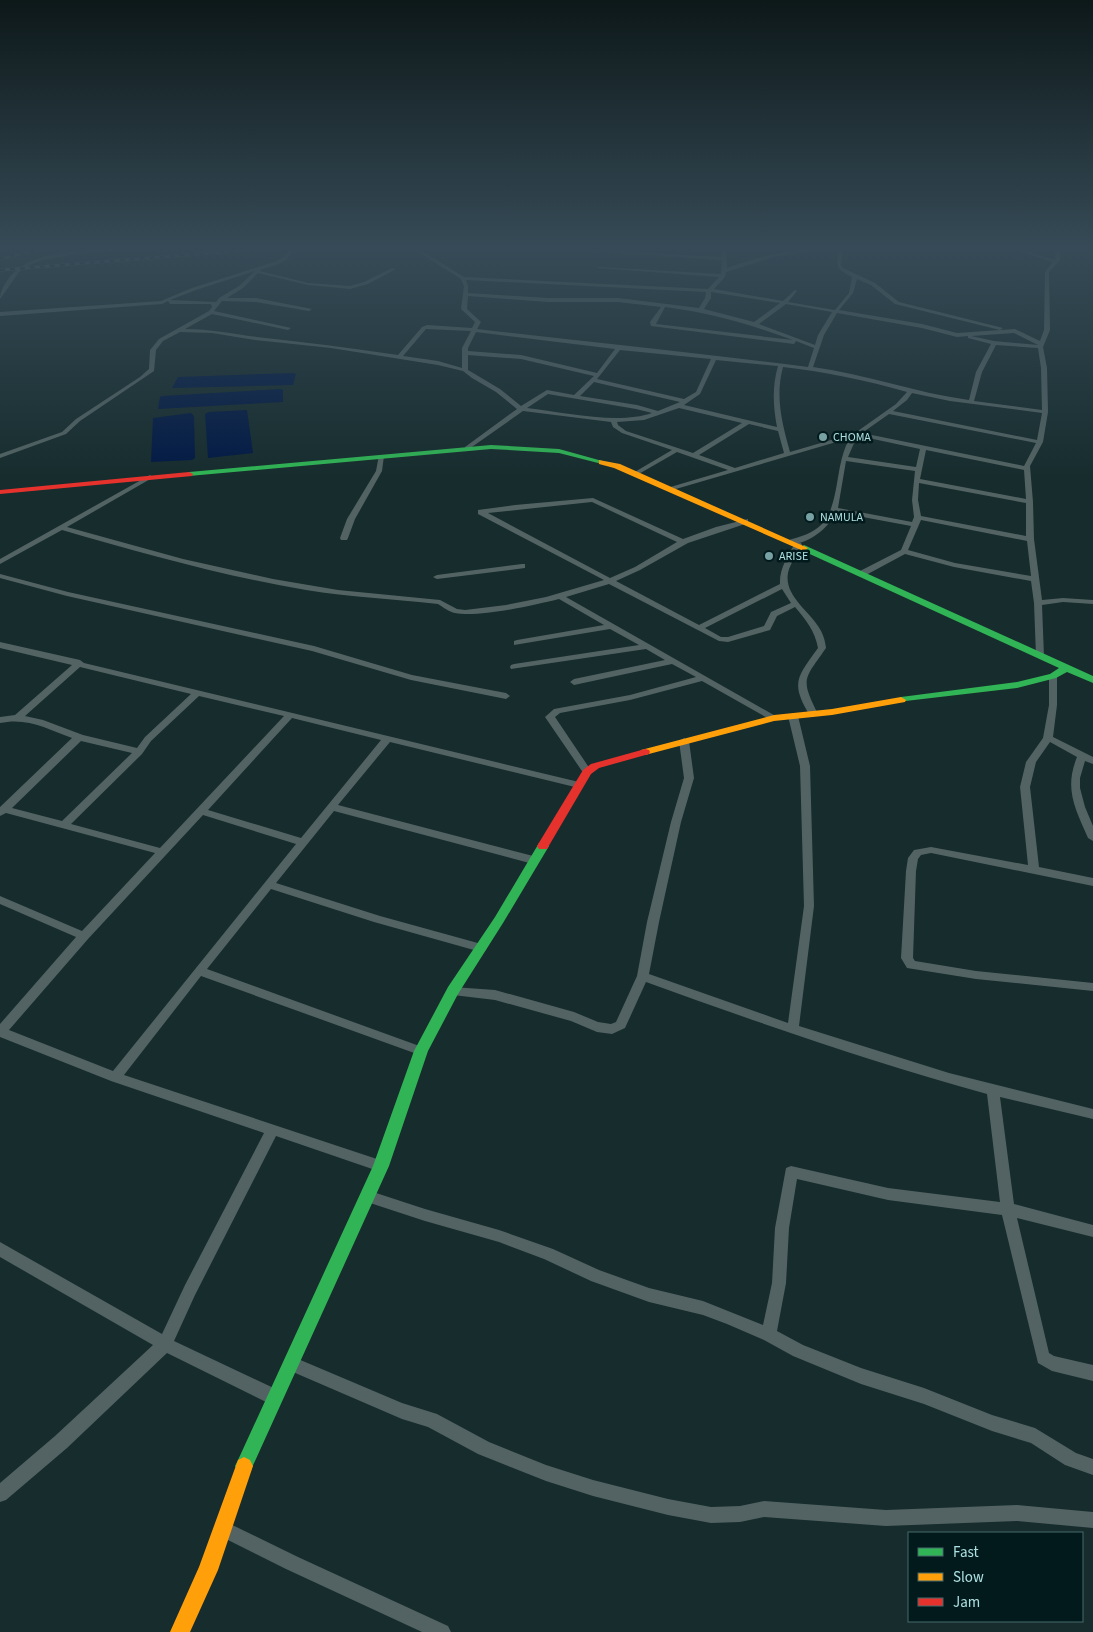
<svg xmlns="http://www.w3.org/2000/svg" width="1093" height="1632" font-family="'Source Sans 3',sans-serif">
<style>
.water{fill:#021a45}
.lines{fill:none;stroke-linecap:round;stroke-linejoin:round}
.street{fill:#536363;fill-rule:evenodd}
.fast{fill:#30b455;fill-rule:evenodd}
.slow{fill:#ff9f0a;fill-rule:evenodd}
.jam{fill:#e5322d;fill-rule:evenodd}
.rail-casing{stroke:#566768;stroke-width:3}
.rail{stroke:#021a1c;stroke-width:2;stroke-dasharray:5;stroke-linecap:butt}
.poi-dot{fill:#78a1a3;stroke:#021a1c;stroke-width:2}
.labels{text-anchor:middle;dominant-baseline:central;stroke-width:5;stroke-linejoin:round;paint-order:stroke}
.far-poi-label{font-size:12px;fill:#ade0e2;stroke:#021a1c;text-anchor:start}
</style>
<rect width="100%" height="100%" fill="#172c2d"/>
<path class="water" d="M293,373L296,374L293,385L172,388L178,377Z
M281,389L283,390V402L158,409L160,397L162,396Z
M247,410L253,453L208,458L205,414L209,412Z
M191,413L194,416L195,458L192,460L151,462L153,418Z"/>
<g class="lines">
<path class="street" d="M115,248H146L77,254L43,260L29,265L19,272L0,299C0,293 2,289 5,284C24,250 80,250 115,248Z
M288,248H292V250L314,248L292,253C287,263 273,266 262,269L260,271L308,283L350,286L364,282L392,268L396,269L368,284L350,289L308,285L258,273L243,288L227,298H256L312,309L309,311L256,302L222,301L214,311L291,328L288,330L212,314L185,329C210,329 233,334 257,337C304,342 351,348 398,355L422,327L427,325L472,328L475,322L461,309L464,286L461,279L412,248H417L464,277L708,289L719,277L597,268L599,267L721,274L722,260L576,250L578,249L722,257V248H726L727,268C759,257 791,248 826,248L774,257L726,272L725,277L714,289L783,301L795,290L797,291L788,302L835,310L849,293L852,277C835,268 836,267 839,248H843L841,265L843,268L875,283L899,302L1003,328L1000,330L895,304L871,285L857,279L853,293L839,310L922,324L957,333L1015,329L1040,341L1044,330L1045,272L1053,262L1009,248H1016L1055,260L1056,248H1060V260L1049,272L1050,330L1043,347L1047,368L1048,412L1043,442L1030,466L1033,502L1034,539L1042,600L1063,598L1093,600V604L1063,602L1042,605L1044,656L1040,659L1036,656L1034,603L1031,581L954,567L905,554L866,575H860V571L901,550L911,526L836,512C829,528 808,545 789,544V540C800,537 813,533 821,525C841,505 834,464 850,438L669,491L666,489L667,488L728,470L677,452L637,475H633V473L672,450L622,433L613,427L611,422L523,411L469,449H465V447L517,409L496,392L472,378L463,371L438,365L331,348L255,340L212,333L180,332L163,341L156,350L154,371L80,421L66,434L0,458V454L62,432L76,419L140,377L149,369L150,350L159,339L209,311L212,307L211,304H170L168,301L162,304L0,316V312L161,301L192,288L277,261L287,254ZM255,271L239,286L219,298L216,302L170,300L196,290ZM466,280L706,292L705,298L699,308L618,298H548L468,293V286ZM711,292L780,303L754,322L704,309L711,298ZM468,296L548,302H618L661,307L650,322L651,326L794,344L796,341L814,348L808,367C698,353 588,342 477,329L481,322L467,309ZM786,304L832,312L818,335L815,345L759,324ZM665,307C712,313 749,324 793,340L656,324ZM837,313L922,328L957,337L968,336V338L991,344L976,372L969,400C916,393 866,374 813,367L824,335ZM426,329L471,331L462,348V368L438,361L403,356ZM476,332L615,349L597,373L521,355L468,351V348ZM1014,333L1038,345L994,341L971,336ZM996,345L1038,348L1041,368L1042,410L974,401L982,372ZM620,350L711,359L696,392L684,399L597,379ZM468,355L521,359L594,376L574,395L547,390L521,406L500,389L468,370ZM716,360L778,366C772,387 773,406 777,427L684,405L700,394ZM783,367C826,372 866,380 907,392L896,404L855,433L790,452C782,423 775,396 783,367ZM594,382L680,402L658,411L637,405L580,396ZM912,393L950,401L1042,413L1037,440L893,411L907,400ZM548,394L636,409L652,413C618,425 563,412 527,408ZM679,408L742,423L693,453L626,431L618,425L617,422L644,420ZM889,414L1036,443L1024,466L862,433ZM749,424L778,431L784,453L735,468L699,455ZM859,436L920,449L916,467L848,457L855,441ZM926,450L1024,470L1026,499L920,479ZM846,461L915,471L912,500L914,517L912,522L838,508ZM919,483L1026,503V536L921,516L918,500ZM921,520L1027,541L1031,576L955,563L908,550Z
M379,455L384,456L382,471L355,519L348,538L347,540H341L340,538L347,519L376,471Z
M150,475L153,477L152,478L67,527L183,559L273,579L338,590L440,600L457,609L465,610L506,605L546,597L604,580L478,514V510L515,505L593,498L683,539L716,527L748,519V523L688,543L640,570L616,581L699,625L780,584C779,569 788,556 795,543H801L802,545C798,554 790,563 788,573C784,595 808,610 818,626C823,633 825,640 826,648C804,680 800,678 818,714L813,717L810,716C790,683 797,677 818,648C815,631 806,620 795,607L777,616L770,630L728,642L719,641L609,584L566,597L779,718L777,720H771L702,681L630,700L560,713L555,717L592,772L587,775L584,774L545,717L554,709L630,695L696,677L672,664L574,685L570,682L574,679L665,660L646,649L511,669L510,667L511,665L514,664L639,645L610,629L514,645V641L517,640L604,625L559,599C535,605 478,618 455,613C449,612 443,607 438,604C394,599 349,597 306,590C223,576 142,553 62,530L0,564V559ZM592,502L677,542L635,567L610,578L488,513ZM782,589L791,603L771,612L764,626L728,637H721L705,628Z
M522,564H525V568L437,579L433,577L437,575Z
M0,574L68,592L314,646L412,675L506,693L510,696L506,699L411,680L312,651L67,596L0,578Z
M0,642L80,660L84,663L579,782L584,785L579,788L390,742L338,805L537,857L538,860L537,863L533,864L334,811L276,883L380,916L485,945L487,948L485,951L481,952L374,922L271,889L207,969L425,1048L427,1051L425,1054L421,1056L417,1054L201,976L124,1075L386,1162L388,1166L386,1170L381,1172L276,1136L195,1295L174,1341L280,1391L282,1397L280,1403L274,1405L268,1403L167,1353L67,1448L6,1500L0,1502V1483L55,1436L153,1345L0,1257V1242L162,1334L185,1285L264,1133L111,1081L0,1037V1024L76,937L0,904V896L82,931L155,853L6,813L0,816V807L72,738C48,729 27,717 0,723V717L15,715L72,665L0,648ZM80,667L191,694L145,737L137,748L83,735L43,720L25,716ZM199,696L284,716L160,848L71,824L142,754L151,741ZM292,718L381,740L301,838L208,810ZM81,741L132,753L62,821L12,808ZM203,815L296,844L113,1071L9,1030L88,939Z
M1053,673L1057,676V705L1053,737L1093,757V764L1085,761L1080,778V788L1085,807L1093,826V841L1088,838C1075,808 1064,789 1077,757L1050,742L1036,762L1030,787L1039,867L1093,878V886L931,853L921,855L918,859L916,871L913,958L915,961L976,971L1093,983V991L976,979L907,968L901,958L906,871L908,858L914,850L931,847L1028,865L1020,787L1026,762L1043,738L1049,705V676Z
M793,713L798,716L810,766L814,906L799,1026L949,1073L1093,1109V1119L1000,1097L1014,1204L1093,1225V1237L1017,1218L1049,1353L1054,1356L1093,1365V1381L1052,1371L1038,1363L1002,1215L888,1200L797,1179L789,1228L786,1283L777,1331L803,1345L861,1368L924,1388L992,1415L1035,1428L1076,1453L1093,1459V1475L1065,1465L1031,1443L992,1431L924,1404L861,1384L793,1356L764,1340L727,1324L703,1315L649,1302L591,1281L544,1259L499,1242L425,1221L367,1202L362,1200L360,1196L362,1192L367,1190L425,1209L499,1230L553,1249L599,1270L649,1288L703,1301L763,1325L772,1283L775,1228L786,1168L791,1166L888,1188L1000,1202L987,1094C872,1062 759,1023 646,982L625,1028L612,1034L597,1032L571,1021L495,1000L453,995L449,994L447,991L449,988L453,987L495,990L574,1012L598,1022L611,1024L616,1022L637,976L647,922L671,822L684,778L679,741L684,738L689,741L694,778L681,822L659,922L649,974L788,1023L804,906L800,766L788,716Z
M291,1356L402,1403L437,1414L489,1442L546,1465L593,1480L668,1499L711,1507L740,1506L764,1501L886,1510L1017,1505L1093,1512V1528L1017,1521L886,1526L764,1517L740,1522L711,1523L668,1515L593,1496L546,1481L478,1454L428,1427L402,1419L286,1369L283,1364L286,1359Z
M222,1520L298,1557L448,1626L451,1632H422L286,1569L216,1534L214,1528L216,1522Z"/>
<path class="fast" d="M491,445L559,449L606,462L602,464L559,453L491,449L189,476L185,474L189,472Z
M804,545L1093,676V683L1067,672L1056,678L1017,688L897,702L896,700L901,697L1017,682L1050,674L1059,668L801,550L800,548Z
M543,842L549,846L503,923L458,994L428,1051L389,1166L250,1472L244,1475L238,1472L235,1466L238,1460L373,1166L414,1051L448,987L495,917L539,843Z"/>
<path class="slow" d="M599,460L620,464L808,548L804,551L801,550L614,468L599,464Z
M901,697L906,700L905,702L832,715L774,721L645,755L640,752L641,750L774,715L832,709Z
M244,1457L250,1460L253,1466L218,1570L190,1632H170L199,1567L238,1460Z"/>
<path class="jam" d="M189,472L193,474L192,476L0,494V490Z
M645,749L649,750L650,752L649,754L599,768L591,774L547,849H539L537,846L583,770L591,764Z"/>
<g class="rail-casing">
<path id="rail" d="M0,259L44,248
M0,270L273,248"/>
</g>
<use href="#rail" class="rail"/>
</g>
<linearGradient id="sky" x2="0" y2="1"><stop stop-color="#0d1819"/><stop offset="0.52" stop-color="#364b57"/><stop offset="1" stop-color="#364b57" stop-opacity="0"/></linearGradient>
<rect width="1093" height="477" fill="url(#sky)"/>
<g class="poi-dot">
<circle cx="823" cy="437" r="5"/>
<circle cx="810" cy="517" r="5"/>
<circle cx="769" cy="556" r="5"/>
</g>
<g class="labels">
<g class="far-poi-label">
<text x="833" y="437">CHOMA</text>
<text x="820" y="517">NAMULA</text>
<text x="779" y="556">ARISE</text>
</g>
</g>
<rect x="908" y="1532" width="175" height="90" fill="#021a1c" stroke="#46696b"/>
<rect x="918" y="1548" width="25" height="8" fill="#30b455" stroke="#46696b"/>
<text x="953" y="1557" font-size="15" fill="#ade0e2">Fast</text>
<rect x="918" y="1573" width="25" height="8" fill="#ff9f0a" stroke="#46696b"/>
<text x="953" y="1582" font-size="15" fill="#ade0e2">Slow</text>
<rect x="918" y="1598" width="25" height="8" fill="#e5322d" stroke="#46696b"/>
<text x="953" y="1607" font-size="15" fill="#ade0e2">Jam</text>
</svg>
